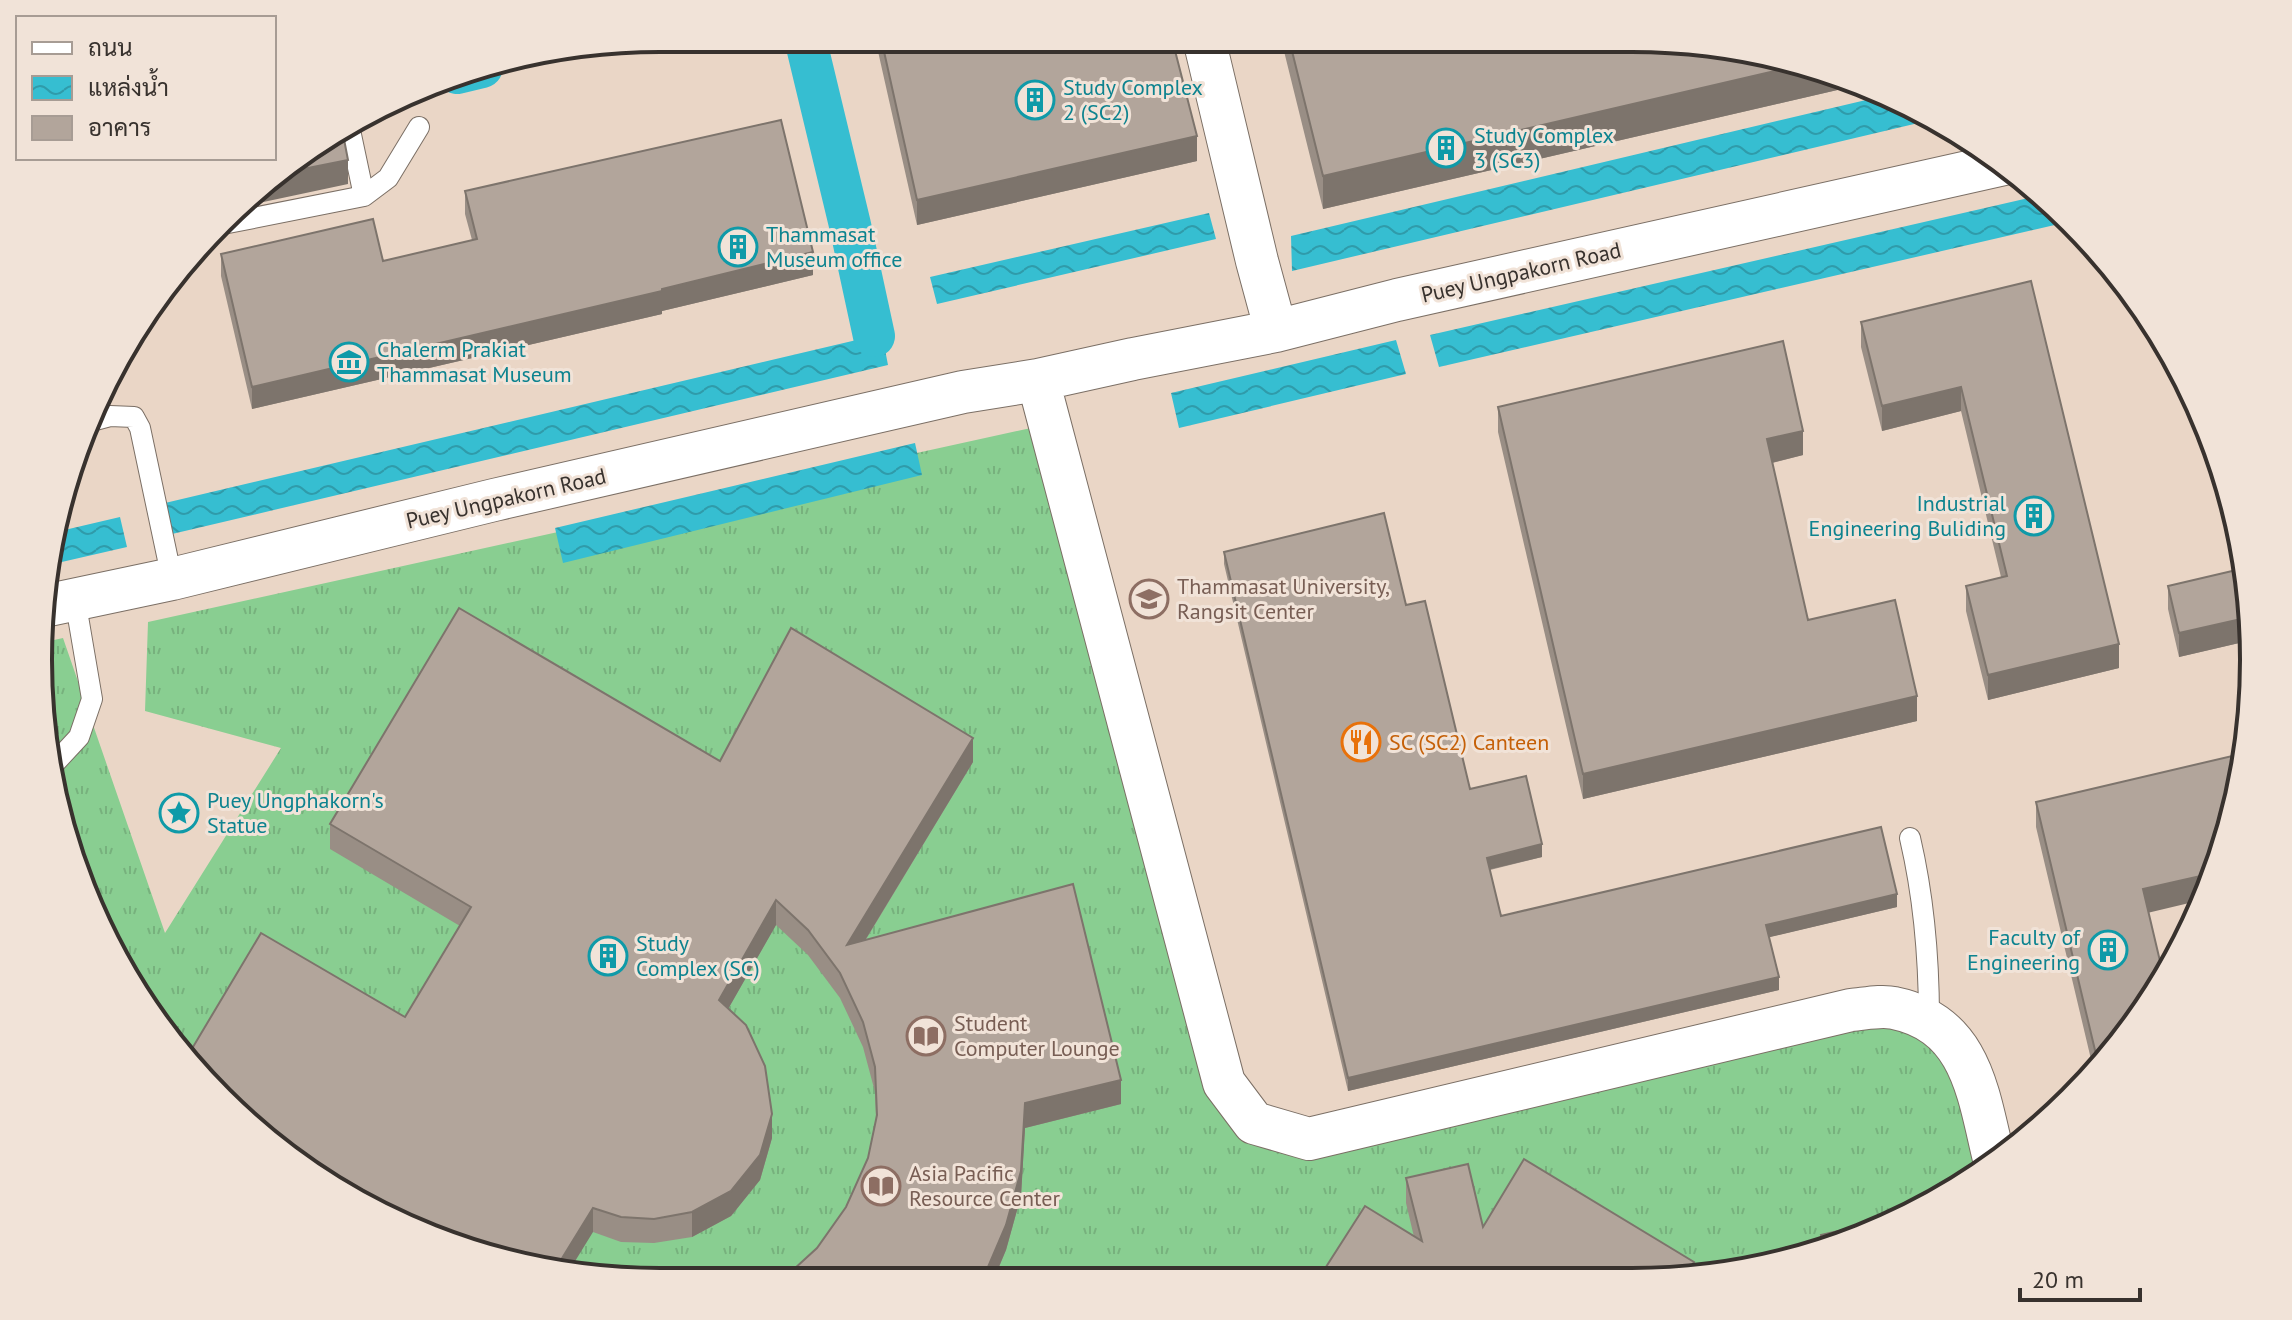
<svg xmlns="http://www.w3.org/2000/svg" width="2292" height="1320" font-family="'PT Sans',Sarabun,sans-serif">
<style>
.built{fill:#ead6c6}
.grass{fill:url(#grass-tufts)}
.water{fill:url(#water-waves)}
.lines{fill:none;stroke-linecap:round;stroke-linejoin:round}
.canal{stroke:#36bed1;stroke-width:42}
.lane-casing{stroke:#7b6f65;stroke-width:22}
.street-casing{stroke:#7b6f65;stroke-width:44}
.lane{stroke:#fff;stroke-width:20}
.street{stroke:#fff;stroke-width:42}
.wall{fill:#998e85}
.shaded-wall{fill:#7d746c}
.building{fill:#b2a59b;stroke:#7d746c;stroke-width:2}
.labels{text-anchor:middle;dominant-baseline:central;stroke-width:6;stroke-linejoin:round;paint-order:stroke}
.culture-label{font-size:22px;fill:#0d838f;stroke:#f1e3d8;text-anchor:start}
.street-label{font-size:22px;fill:#38322e;stroke:#f1e3d8}
.education-label{font-size:22px;fill:#785e54;stroke:#f1e3d8;text-anchor:start}
.food-label{font-size:22px;fill:#c56008;stroke:#f1e3d8;text-anchor:start}
.rim{fill:none;stroke:#38322e;stroke-width:4}
</style>
<defs>
<pattern id="grass-tufts" width="24" height="20" patternUnits="userSpaceOnUse" patternTransform="scale(2)"><rect width="24" height="20" fill="#89ce91"/><path d="M3 7l-1-3M5 7V3M7 7l1-3M15 17l-1-3M17 17v-4M19 17l1-3" fill="none" stroke="#77b17d"/></pattern>
<pattern id="water-waves" width="16" height="10" patternUnits="userSpaceOnUse" patternTransform="scale(2)"><rect width="16" height="10" fill="#36bed1"/><path d="M0 5q4-4 8 0t8 0" fill="none" stroke="#2f9baa"/></pattern>
</defs>
<rect width="100%" height="100%" fill="#f1e3d8"/>
<path class="built" d="M660,38L1673,39L1832,71L1977,143L2071,220L2149,314L2206,422L2242,538L2254,660L2242,781L2207,898L2149,1005L2071,1100L1943,1198L1832,1249L1673,1281H619L167,1039L71,860L39,700L59,499L143,314L282,166L461,71Z"/>
<path class="grass" d="M1031,428L1224,1082L1309,1139L1851,1010L1929,1019L1994,1160L1943,1198L1831,1249L1673,1281H619L460,1249L315,1177L167,1039L71,860L39,700L45,642L63,638L165,933L281,748L145,711L148,622Z"/>
<path class="water" d="M1883,96L1931,120L1292,271L1291,236Z
M2042,195L2072,221L1439,367L1430,335Z
M1209,213L1216,239L937,304L930,277Z
M882,334L888,365L172,534L165,503Z
M1396,340L1406,374L1179,428L1171,393Z
M915,443L922,475L563,563L555,528Z
M120,517L127,547L53,564L56,532Z"/>
<g class="lines">
<path class="canal" d="M805,38L850,225L874,336
M457,73L482,67"/>
<g class="lane-casing">
<path id="lane" d="M350,130L364,196
M228,223L364,196L388,178L419,127
M95,420L110,416L134,417L140,428L172,579
M52,766L79,737L92,699L75,599
M1910,838C1924,898 1929,958 1929,1019"/>
</g>
<g class="street-casing">
<path id="street" d="M1204,39L1257,261L1276,331
M1038,380L1224,1083L1254,1123L1309,1139L1851,1010C1864,1009 1881,1005 1894,1008C1972,1024 1978,1094 1994,1159
M49,605L172,579L494,500L963,392L1038,380L1133,359L1276,331L1397,300L2004,164"/>
</g>
<use href="#lane" class="lane"/>
<use href="#street" class="street"/>
</g>
<path class="wall" d="M875,38L1172,39L1197,161L917,225Z
M1281,39H1673L1832,71L1862,86L1846,88L1323,209Z
M465,191L813,275L662,311V314L252,409L221,276V254L383,261L472,240L465,214Z
M2031,281L2119,668L1988,700L1966,611V586L2001,577L1961,411L1882,431L1861,347V322Z
M1498,407L1803,455L1772,463L1808,620L1917,721L1583,799L1498,432Z
M1224,552L1406,605L1470,789L1542,857L1490,870L1501,916L1897,907L1769,937L1779,990L1348,1091L1224,564Z
M2245,568L2252,640L2179,657L2168,609V586Z
M720,761L973,762L865,941L1121,1104L1025,1128L1021,1196L1006,1250L993,1281H781L817,1248L846,1207L868,1158L876,1119L875,1092L863,1047L840,998L808,955L776,925L728,1009L772,1138L760,1180L731,1216L692,1237L654,1243L621,1242L593,1232L405,1017L460,926L330,849V824Z
M2036,802L2149,913V1005L2094,1072L2036,827Z
M1406,1178L1483,1227L1694,1276L1673,1281H1317L1414,1237L1406,1203Z"/>
<path class="shaded-wall" d="M1801,65L1832,71L1846,78V88L1323,209V176Z
M1197,136V161L917,225V200Z
M348,160V184L244,206L273,175Z
M813,252V275L662,311V314L252,409V387Z
M1961,387V411L1882,431V406Z
M1803,431V455L1767,464V439Z
M2250,617L2252,640L2179,657V633Z
M2119,644V668L1988,700V675Z
M1917,696V721L1583,799V774Z
M973,738V762L847,970V945Z
M1542,844V857L1487,870V858Z
M2214,873L2206,899L2143,914V889Z
M1897,894V907L1766,938V925Z
M776,900V925L719,1025V1000Z
M1779,977V990L1348,1091V1078Z
M1121,1080V1104L1025,1128L1021,1196L1006,1250L993,1281H982L1025,1103Z
M772,1114V1138L760,1180L731,1216L692,1237V1212Z
M593,1208V1232L569,1271L556,1268Z
M1694,1262V1276L1683,1279Z
M1458,1268V1281H1450Z"/>
<path class="building" d="M881,38L1172,39L1197,136L917,200Z
M1289,39H1673L1801,65L1323,176Z
M781,120L813,252L662,289V291L252,387L221,254L373,219L383,261L477,239L465,191Z
M343,134L348,160L273,175L282,166Z
M2031,281L2119,644L1988,675L1966,586L2007,576L1961,387L1882,406L1861,322Z
M1783,341L1803,431L1767,439L1808,620L1895,600L1917,696L1583,774L1498,407Z
M1384,513L1406,605L1425,601L1470,789L1526,776L1542,844L1487,858L1501,916L1881,827L1897,894L1766,925L1779,977L1348,1078L1224,552Z
M2245,568L2250,617L2179,633L2168,586Z
M459,608L720,761L791,628L973,738L847,945L1073,884L1121,1080L1025,1103L1021,1171L1006,1225L982,1281H781L817,1248L846,1207L868,1158L877,1115L875,1067L863,1022L840,973L808,930L776,900L719,1000L746,1025L765,1066L772,1114L760,1155L731,1191L692,1212L654,1219L621,1217L593,1208L556,1268L460,1249L315,1177L187,1057L261,933L405,1017L471,907L330,824Z
M2245,753L2242,781L2214,873L2143,889L2164,978L2149,1005L2099,1067L2036,802Z
M1524,1159L1694,1262L1683,1279L1673,1281H1479L1458,1268L1450,1281H1317L1365,1206L1422,1241L1406,1178L1468,1164L1483,1227Z
M1904,1216L1832,1249L1825,1250L1821,1235Z"/>
<defs>
<g id="building-ring" transform="scale(2)"><circle r="9.5" fill="#f1e3d8" stroke="#0f9aa8" stroke-width="1.5"/><path d="M-4-6H4V6H1V3H-1V6H-4ZM-2.5-4.3h1.7v1.8h-1.7ZM.8-4.3h1.7v1.8H.8ZM-2.5-1h1.7V.8h-1.7ZM.8-1h1.7V.8H.8Z" fill="#0f9aa8"/></g>
<g id="museum-ring" transform="scale(2)"><circle r="9.5" fill="#f1e3d8" stroke="#0f9aa8" stroke-width="1.5"/><path d="M0-6L6-3V-2H-6V-3ZM-5-1h2V3h-2ZM-1-1h2V3h-2ZM3-1h2V3H3ZM-6 4H6V6H-6Z" fill="#0f9aa8"/></g>
<g id="university-ring" transform="scale(2)"><circle r="9.5" fill="#f1e3d8" stroke="#8d6e63" stroke-width="1.5"/><path d="M0-5L7-2L0 1L-7-2ZM-4 1L0 2.5L4 1V4Q0 6-4 4Z" fill="#8d6e63"/></g>
<g id="restaurant-ring" transform="scale(2)"><circle r="9.5" fill="#f1e3d8" stroke="#e8710a" stroke-width="1.5"/><path d="M-5-6h1v4h1v-4h1v4h1v-4h1v5L-1.5 .5V6h-2V.5L-5-1ZM5-6V6H3V1.5H1.5Q1.5-4 5-6Z" fill="#e8710a"/></g>
<g id="sight-ring" transform="scale(2)"><circle r="9.5" fill="#f1e3d8" stroke="#0f9aa8" stroke-width="1.5"/><path d="M0-6L1.8-2.2L6-1.7L2.9 1.2L3.7 5.4L0 3.3L-3.7 5.4L-2.9 1.2L-6-1.7L-1.8-2.2Z" fill="#0f9aa8"/></g>
<g id="library-ring" transform="scale(2)"><circle r="9.5" fill="#f1e3d8" stroke="#8d6e63" stroke-width="1.5"/><path d="M-6-4Q-3-5.5-.7-3.5V5Q-3 3-6 4ZM6-4Q3-5.5 .7-3.5V5Q3 3 6 4Z" fill="#8d6e63"/></g>
</defs>
<g fill-rule="evenodd">
<use href="#building-ring" x="1035" y="100"/>
<use href="#building-ring" x="1446" y="148"/>
<use href="#building-ring" x="738" y="247"/>
<use href="#museum-ring" x="349" y="362"/>
<use href="#building-ring" x="2034" y="516"/>
<use href="#university-ring" x="1149" y="599"/>
<use href="#restaurant-ring" x="1361" y="742"/>
<use href="#sight-ring" x="179" y="813"/>
<use href="#building-ring" x="2108" y="950"/>
<use href="#building-ring" x="608" y="956"/>
<use href="#library-ring" x="926" y="1036"/>
<use href="#library-ring" x="881" y="1186"/>
</g>
<g class="labels">
<g class="culture-label">
<text x="1063" y="87">Study Complex<tspan x="1063" dy="25">2 (SC2)</tspan></text>
<text x="1474" y="135">Study Complex<tspan x="1474" dy="25">3 (SC3)</tspan></text>
<text x="766" y="234">Thammasat<tspan x="766" dy="25">Museum office</tspan></text>
<text x="377" y="349">Chalerm Prakiat<tspan x="377" dy="25">Thammasat Museum</tspan></text>
<text x="2006" y="503" text-anchor="end">Industrial<tspan x="2006" dy="25">Engineering Buliding</tspan></text>
<text x="207" y="800">Puey Ungphakorn's<tspan x="207" dy="25">Statue</tspan></text>
<text x="2080" y="937" text-anchor="end">Faculty of<tspan x="2080" dy="25">Engineering</tspan></text>
<text x="636" y="943">Study<tspan x="636" dy="25">Complex (SC)</tspan></text>
</g>
<g class="street-label">
<text transform="translate(1521 272) rotate(-13)">Puey Ungpakorn Road</text>
<text transform="translate(506 498) rotate(-13)">Puey Ungpakorn Road</text>
</g>
<g class="education-label">
<text x="1177" y="586">Thammasat University,<tspan x="1177" dy="25">Rangsit Center</tspan></text>
<text x="954" y="1023">Student<tspan x="954" dy="25">Computer Lounge</tspan></text>
<text x="909" y="1173">Asia Pacific<tspan x="909" dy="25">Resource Center</tspan></text>
</g>
<g class="food-label">
<text x="1389" y="742">SC (SC2) Canteen</text>
</g>
</g>
<path d="M0 0H2292V1320H0ZM660 52H1632A608 608 0 0 1 2240 660V660A608 608 0 0 1 1632 1268H660A608 608 0 0 1 52 660V660A608 608 0 0 1 660 52Z" fill="#f1e3d8" fill-rule="evenodd"/>
<path class="rim" d="M660 52H1632A608 608 0 0 1 2240 660V660A608 608 0 0 1 1632 1268H660A608 608 0 0 1 52 660V660A608 608 0 0 1 660 52Z"/>
<rect x="16" y="16" width="260" height="144" fill="#f1e3d8" stroke="#a79c94" stroke-width="2"/>
<rect x="32" y="42" width="40" height="12" fill="#ffffff" stroke="#a79c94" stroke-width="2"/>
<text x="88" y="56" font-size="24" fill="#38322e">ถนน</text>
<rect x="32" y="76" width="40" height="24" fill="url(#water-waves)" stroke="#a79c94" stroke-width="2"/>
<text x="88" y="96" font-size="24" fill="#38322e">แหล่งน้ำ</text>
<rect x="32" y="116" width="40" height="24" fill="#b2a59b" stroke="#a79c94" stroke-width="2"/>
<text x="88" y="136" font-size="24" fill="#38322e">อาคาร</text>
<path d="M2020 1288v12h120v-12" fill="none" stroke="#38322e" stroke-width="4"/>
<text x="2032" y="1288" font-size="24" fill="#38322e" stroke="#f1e3d8" stroke-width="6" paint-order="stroke">20 m</text>
</svg>
